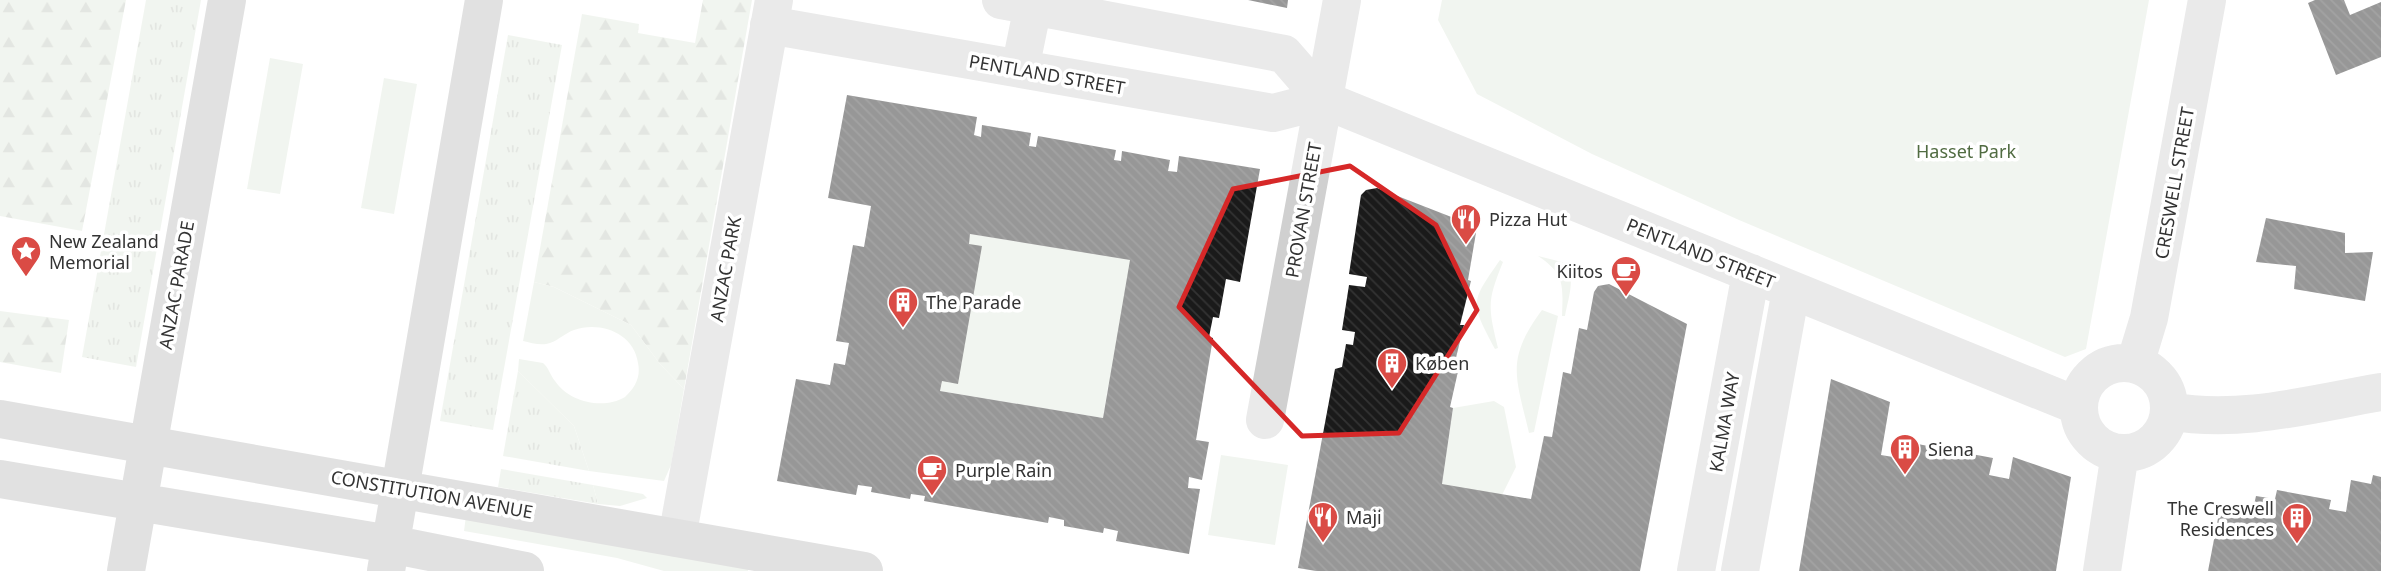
<svg xmlns="http://www.w3.org/2000/svg" width="2381" height="571" font-family="'Noto Sans',sans-serif">
<style>
.grass{fill:url(#grass-tufts)}
.forest{fill:url(#forest-firs)}
.green{fill:#e1e9dd}
.building{fill:url(#building-back-hatch);fill-rule:evenodd}
.lines{fill:none;stroke-linecap:round;stroke-linejoin:round}
.street{stroke:#d0d0d0;stroke-width:38}
.secondary{stroke:#bdbdbd;stroke-width:38}
.marked{fill:none;stroke:#d62828;stroke-width:5;stroke-linejoin:round}
.labels{text-anchor:middle;dominant-baseline:central;stroke-width:7;stroke-linejoin:round;paint-order:stroke}
.street-label{font-size:18px;fill:#333;stroke:#fff}
.park-label{font-size:18px;fill:#516c42;stroke:#fff}
.poi-label{font-size:18px;fill:#333;stroke:#fff;text-anchor:start}
</style>
<defs>
<pattern id="grass-tufts" width="24" height="20" patternUnits="userSpaceOnUse" patternTransform="scale(1.75)"><rect width="24" height="20" fill="#e1e9dd"/><path d="M3 7l-1-3M5 7V3M7 7l1-3M15 17l-1-3M17 17v-4M19 17l1-3" fill="none" stroke="#c2c8be"/></pattern>
<pattern id="forest-firs" width="22" height="20" patternUnits="userSpaceOnUse" patternTransform="scale(1.75)"><rect width="22" height="20" fill="#e1e9dd"/><path d="M5 1l3.5 6h-7zM16 11l3.5 6h-7z" fill="#c2c8be"/></pattern>
<pattern id="building-back-hatch" width="6" height="6" patternUnits="userSpaceOnUse" patternTransform="scale(1.75)"><rect width="6" height="6" fill="#1a1a1a"/><path d="M-1 5l2 2M0 0l6 6M5-1l2 2" fill="none" stroke="#333"/></pattern>
</defs>
<rect width="100%" height="100%" fill="#fff"/>
<path class="grass" d="M146,0H201L136,367L82,357Z
M508,35L562,45L493,430L440,421Z
M518,371L574,426L589,471L503,456Z
M501,469L593,485L598,504L498,487Z"/>
<path class="forest" d="M0,0H126L82,231L0,216Z
M703,0H752L684,389L660,364L631,325L554,287L534,282L582,14L639,24L638,33L695,43Z
M0,311L69,320L61,373L0,362Z"/>
<path class="green" d="M1442,0H2149L2086,349L2065,357L1739,220L1592,154L1477,94L1438,20Z
M270,58L303,64L280,194L247,189Z
M384,78L417,84L394,214L361,208Z
M970,234L1149,263L1167,396L1108,386L1103,418L940,391Z
M1538,256L1566,263C1576,279 1568,299 1565,316H1562C1563,285 1565,274 1538,256Z
M1500,260L1503,262C1487,301 1488,307 1498,348L1495,349C1470,302 1470,303 1500,260Z
M534,282L554,287L631,325L660,364L684,389L671,465L664,481L589,471L574,426L518,371L519,359L543,363C549,368 550,375 555,381C569,402 603,410 625,397C635,388 641,377 638,363C634,333 600,321 574,330C565,333 559,340 550,343C542,346 531,343 523,341Z
M1542,310L1558,316L1534,432L1529,433C1516,377 1505,360 1542,310Z
M1494,401L1504,407L1516,467L1502,495L1442,484L1453,408Z
M1221,455L1288,465L1275,545L1208,535Z
M593,485L643,494L647,498L620,506L598,504Z
M466,516L749,566L748,571H664L617,558L464,531Z"/>
<path class="building" d="M1248,0H1288L1287,8Z
M2315,0H2344L2350,15L2381,2V57L2336,75L2308,3Z
M847,95L977,117L974,135L981,137L982,125L1031,133L1029,146L1036,147L1038,136L1116,150L1114,160L1121,161L1122,151L1170,160L1168,171L1177,172L1179,156L1260,169L1240,282L1226,279L1219,318L1213,317L1209,337L1213,338L1196,440L1209,442L1202,480L1189,477L1188,488L1200,489L1189,554L1116,541L1118,531L1104,528L1103,533L1064,526V520L1049,517L1048,523L924,501L925,496L911,494L910,499L871,492L872,487L858,485L856,495L777,481L796,379L830,385L834,363L845,365L849,343L836,341L853,245L864,247L871,206L828,198ZM970,234L1130,260L1103,418L940,391L942,381L958,384L982,246L969,244Z
M1377,188L1477,227L1468,280L1471,281L1460,325H1464L1454,366L1459,367L1450,407L1453,408L1442,484L1531,499L1544,436L1552,437L1563,372L1571,374L1579,328L1587,330L1594,292L1598,286L1609,284L1687,324L1640,571H1316L1298,568L1335,369L1342,367L1346,344L1353,345L1355,332L1342,330L1349,285L1365,287L1367,277L1349,274L1361,195L1366,190Z
M2266,218L2345,233V253L2373,252L2365,301L2294,289L2296,266L2256,262Z
M1831,379L1890,402L1881,455L1893,457L1896,440L1993,458L1989,475L2009,479L2013,457L2071,477L2056,571H1799Z
M2373,475L2381,477V571H2208L2219,513L2251,518L2256,496L2275,499L2277,490L2331,500L2329,509L2346,512L2351,480L2371,484Z"/>
<g class="lines">
<path class="street" d="M1001,0L1284,54L1324,100L2078,406
M769,25L1273,113L1324,100
M1020,69L1033,6
M2079 408a45 45 0 1 1 90 0a45 45 0 1 1-90 0Z
M2135,364L2149,318L2207,0
M2169,411C2240,424 2311,404 2381,392
M1265,420L1342,0
M677,538L774,0
M1696,571L1751,273
M1740,571L1791,290
M2102,571L2120,453"/>
<path class="secondary" d="M0,419L864,571
M0,479L390,544L525,571
M126,571L227,0
M386,571L484,0"/>
</g>
<path d="M0 0H2381V571H0ZM1350,166L1436,225L1477,310L1399,433L1302,436L1179,307L1233,189Z" fill="#fff" fill-opacity=".55" fill-rule="evenodd"/>
<path class="marked" d="M1350,166L1436,225L1477,310L1399,433L1302,436L1179,307L1233,189Z"/>
<defs>
<g id="restaurant-pin" transform="scale(1.575)"><path d="M0 17L-7.5 6A9.5 9.5 0 1 1 7.5 6Z" fill="#da4b45" stroke="#fff"/><path d="M-5-6h1v4h1v-4h1v4h1v-4h1v5L-1.5 .5V6h-2V.5L-5-1ZM5-6V6H3V1.5H1.5Q1.5-4 5-6Z" fill="#fff"/></g>
<g id="sight-pin" transform="scale(1.575)"><path d="M0 17L-7.5 6A9.5 9.5 0 1 1 7.5 6Z" fill="#da4b45" stroke="#fff"/><path d="M0-6L1.8-2.2L6-1.7L2.9 1.2L3.7 5.4L0 3.3L-3.7 5.4L-2.9 1.2L-6-1.7L-1.8-2.2Z" fill="#fff"/></g>
<g id="cafe-pin" transform="scale(1.575)"><path d="M0 17L-7.5 6A9.5 9.5 0 1 1 7.5 6Z" fill="#da4b45" stroke="#fff"/><path d="M-5.5-4.5H6V0H3Q3 3.5 0 3.5H-2.5Q-5.5 3.5-5.5 0ZM3-3.2v2h1.7v-2ZM-6 4.5H4V6H-6Z" fill="#fff"/></g>
<g id="building-pin" transform="scale(1.575)"><path d="M0 17L-7.5 6A9.5 9.5 0 1 1 7.5 6Z" fill="#da4b45" stroke="#fff"/><path d="M-4-6H4V6H1V3H-1V6H-4ZM-2.5-4.3h1.7v1.8h-1.7ZM.8-4.3h1.7v1.8H.8ZM-2.5-1h1.7V.8h-1.7ZM.8-1h1.7V.8H.8Z" fill="#fff"/></g>
</defs>
<g fill-rule="evenodd">
<use href="#restaurant-pin" x="1466" y="219"/>
<use href="#sight-pin" x="26" y="251"/>
<use href="#cafe-pin" x="1626" y="271"/>
<use href="#building-pin" x="903" y="302"/>
<use href="#building-pin" x="1392" y="363"/>
<use href="#building-pin" x="1905" y="449"/>
<use href="#cafe-pin" x="932" y="470"/>
<use href="#restaurant-pin" x="1323" y="517"/>
<use href="#building-pin" x="2297" y="518"/>
</g>
<g class="labels">
<g class="street-label">
<text transform="translate(1047 74) rotate(10)">PENTLAND STREET</text>
<text transform="translate(2174 183) rotate(-80)">CRESWELL STREET</text>
<text transform="translate(1303 210) rotate(-80)">PROVAN STREET</text>
<text transform="translate(1701 253) rotate(22)">PENTLAND STREET</text>
<text transform="translate(725 269) rotate(-80)">ANZAC PARK</text>
<text transform="translate(176 285) rotate(-80)">ANZAC PARADE</text>
<text transform="translate(1724 422) rotate(-80)">KALMA WAY</text>
<text transform="translate(432 494) rotate(10)">CONSTITUTION AVENUE</text>
</g>
<g class="park-label">
<text x="1966" y="151">Hasset Park</text>
</g>
<g class="poi-label">
<text x="1489" y="219">Pizza Hut</text>
<text x="49" y="241">New Zealand<tspan x="49" dy="21">Memorial</tspan></text>
<text x="1603" y="271" text-anchor="end">Kiitos</text>
<text x="926" y="302">The Parade</text>
<text x="1415" y="363">Køben</text>
<text x="1928" y="449">Siena</text>
<text x="955" y="470">Purple Rain</text>
<text x="2274" y="508" text-anchor="end">The Creswell<tspan x="2274" dy="21">Residences</tspan></text>
<text x="1346" y="517">Maji</text>
</g>
</g>
</svg>
